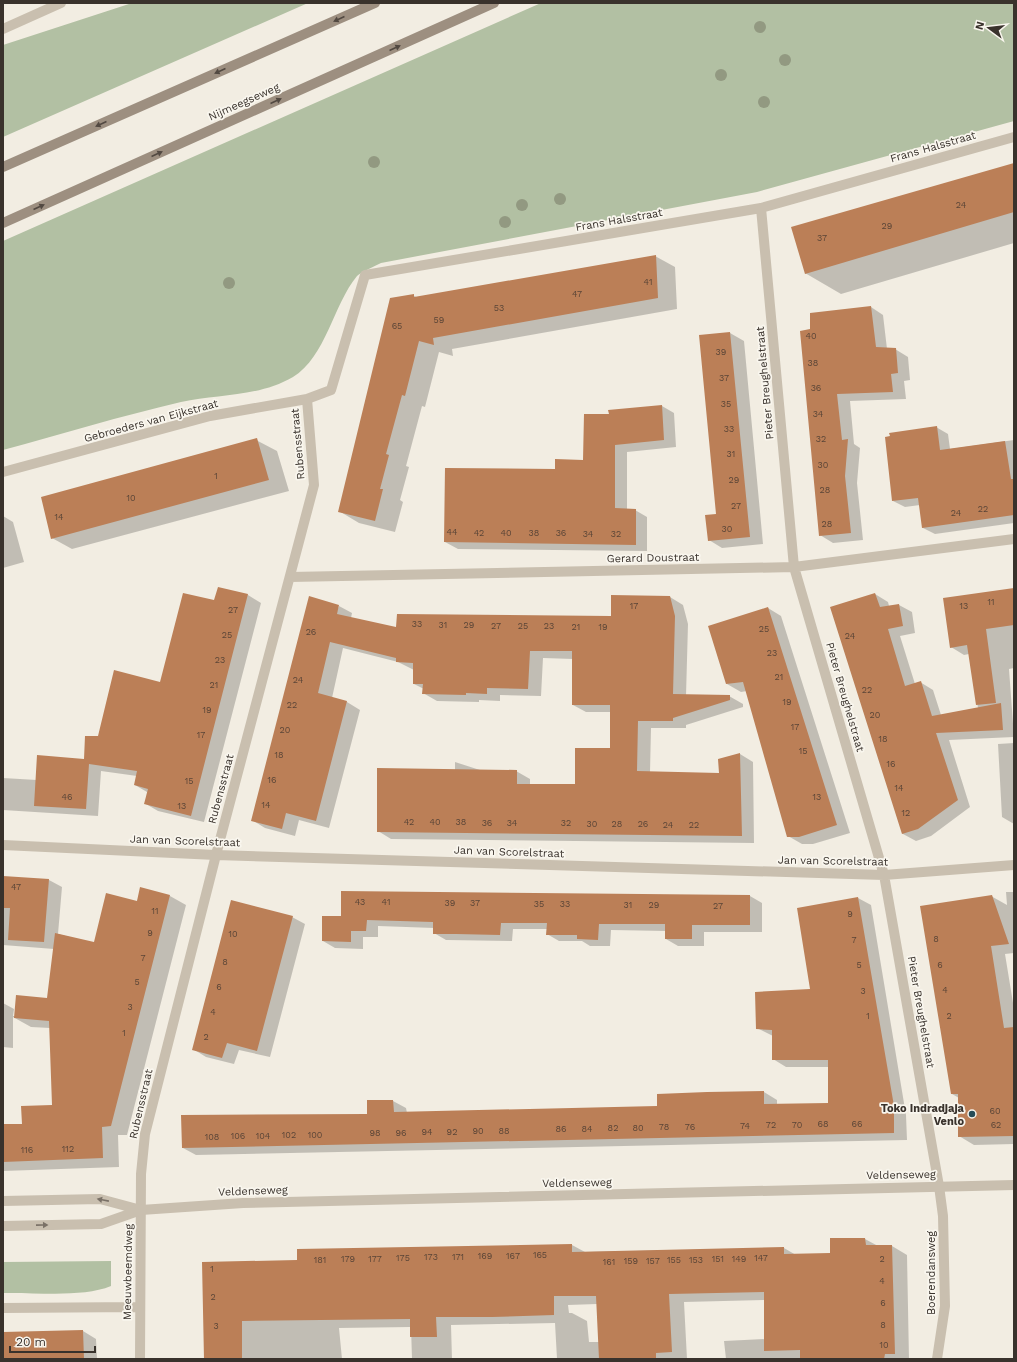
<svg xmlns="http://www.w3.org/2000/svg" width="1017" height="1362" font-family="'Work Sans',sans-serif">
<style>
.green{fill:#b2c0a3}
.shadow{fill:#0003;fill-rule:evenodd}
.building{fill:#bb7f57}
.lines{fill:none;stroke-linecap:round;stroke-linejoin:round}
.service{stroke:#c9bfaf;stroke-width:10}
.minor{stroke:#c9bfaf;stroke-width:10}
.tertiary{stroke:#c9bfaf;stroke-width:10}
.secondary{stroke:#9d8f80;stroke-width:10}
.tree{fill:#929981}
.oneway{fill:#524941}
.oneway2{fill:#7a7167}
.poi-dot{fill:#254c57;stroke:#f9f6ee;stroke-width:1.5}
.labels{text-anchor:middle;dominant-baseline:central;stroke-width:3.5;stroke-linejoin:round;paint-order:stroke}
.number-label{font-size:9px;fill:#5a4537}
.street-label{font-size:11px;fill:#39322c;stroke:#f9f6ee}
.poi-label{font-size:11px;font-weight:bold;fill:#39322c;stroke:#f9f6ee;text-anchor:end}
</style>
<rect width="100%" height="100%" fill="#f2ede2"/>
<path class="green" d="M132,3H308L3,137V45Z
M541,3H1014V121L757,192L381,263C375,266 361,272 357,276C333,305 326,357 293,377C259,397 218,394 181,402C121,416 62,434 3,450V241Z
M111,1261V1286C82,1298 35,1292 3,1293V1262Z"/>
<path class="shadow" d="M1014,164V243L841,294L805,273Z
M655,256L675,267L677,309L452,349L453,356L439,352L425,407L422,406L406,466L409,467L400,500L403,502L395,532L359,523L339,511L414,296L418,298Z
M871,307L883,315L887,349H895L908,357L910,380L904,381L906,399L850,401L854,444L860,448L857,483L863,540L833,543L820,535L811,330Z
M730,333L744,341L763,544L722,548L709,540L717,515Z
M662,406L674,413L676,447L627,452V509L635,510L647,517V551L458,549L445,542L556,470L584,461Z
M936,427L948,434L950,449L1014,440V523L935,534L923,528L920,505L905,507L893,501Z
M256,440L277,451L289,491L72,549L52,538Z
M3,516L13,522L24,562L3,568Z
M219,588L248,595L261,603L204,822L158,811L146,804L147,792L135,785L137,776L101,771L98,816L3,810V778L37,780L85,760L99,737L161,683L215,601Z
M1014,589V668L1009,669L1014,737L949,740L970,807L931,836L916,841L903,834L831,608L875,594L888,602L889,606L899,605L912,612L915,633L900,636L915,684L920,682L933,690L941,715L978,708L969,654L964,655L951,647Z
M670,597L683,605L688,624L686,696H729L743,704V707L686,725V728H651L650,773L720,774L719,760L740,754L753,762L754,843L391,839L378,831L455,770V762L483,771H516L530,779V785H576L611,749V712H586L573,705V659L543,658L541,696L500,695V701L479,700V702L437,701L423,693L424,689L414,684V670L398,662L343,648L332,698L347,702L360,710L329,828L299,820L295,836L265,828L252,820L339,606L352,613L351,618L397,628L612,617Z
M768,608L781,616L850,833L813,844H802L788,836L747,691L741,692L727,684Z
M1014,743V824L1002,817L998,744Z
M3,877L49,880L62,887L58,934L95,944L137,902L141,888L170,896L186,905L127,1135H118L119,1167L3,1171V1125H23L53,1106L50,1028L31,1027L13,1017V1048L3,1047V1003L14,1009L13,1016H15L48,999L54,949L3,945Z
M1006,892H1014V953L1005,954L1014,1009V1144L974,1145L959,1136V1098L952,1094L991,896L1007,905Z
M750,896L762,903V932H704V946H678L666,939V931L611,930L610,946H590L582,941H559L547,934V929H513L512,941L446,940L434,933V928L378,926V937H363V949L335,948L323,941L342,917Z
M858,898L871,905L906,1115L907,1140L196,1155L183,1148L368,1115V1101H393L406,1108L407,1113L658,1107L764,1092L777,1100V1105L829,1104V1067H786L773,1059V1036L757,1028L811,990Z
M292,917L305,924L270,1057L239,1050L234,1064L206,1057L193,1049Z
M865,1239L878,1246H892L907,1255L909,1359H726L724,1341L765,1339V1300L684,1302L687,1359H557L555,1323L451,1325L452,1359H412L411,1327L339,1328L342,1359H205L298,1261L572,1245L585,1252L784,1248L796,1255L831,1254ZM597,1304L599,1342H589L587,1321L572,1313H569L568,1305Z
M83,1331L96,1339L97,1359H3V1333Z"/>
<path class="building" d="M1014,163V212L805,274L791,227Z
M656,255L658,298L433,338L434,345L419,341L405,396L402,395L386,454L389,455L380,489H383L375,521L338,512L390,298L414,294V297Z
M871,306L876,347L896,348L898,373L891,374L893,392L837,394L842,440L848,439L845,476L851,533L819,536L800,331L810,329V313Z
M730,332L750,537L708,541L705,515L716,514L699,335Z
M662,405L664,440L615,445V508L636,509V545L444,542L445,468L555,469V459L583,460L584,414H609L608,410Z
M937,426L940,450L1005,441L1011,479H1014V515L922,528L918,498L892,501L885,437L890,436L889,433Z
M257,438L269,480L51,539L41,497Z
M218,587L248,594L191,816L144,804L148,789L134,785L137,771L89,764L86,809L34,806L37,755L84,759L85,736H98L114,670L160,682L183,593L214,600Z
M1014,588V625L986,629L996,703L976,705L967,645L950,648L943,598Z
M875,593L880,607L899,604L903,626L888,629L905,686L921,681L932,716L1001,703L1003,730L936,733L958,800L918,829L902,834L830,607Z
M611,595L670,596L675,616L673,694L730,695V700L673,718V721H638L637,771L719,773L718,759L740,753L742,836L377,832V768L517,770V784H575V748H610V705H572V651H530L528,689L487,688V694L466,693V695L422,694L423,684H413V663L396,662V658L330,642L318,693L347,701L316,821L286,813L282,829L251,821L309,596L339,605L337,614L396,627L397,614L611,616Z
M768,607L837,825L799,837H787L743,682L726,684L708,626Z
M3,876L49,879L44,942L8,940L10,908H3Z
M140,887L170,895L111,1126L102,1127L103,1158L3,1162V1124H22L21,1106L52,1105L49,1021L14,1018L16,995L47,998L55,933L94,942L106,893L137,901Z
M341,891L750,895V925H692V939H665V924H599L598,940L577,939V935H546L547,923H501L500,935L456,934H433V922L367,920L366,931H351V942L322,941V916H341Z
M992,895L1009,944L991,946L1004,1028L1014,1027V1136L958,1137V1094H951L920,906Z
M858,897L894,1106V1133L182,1148L181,1115L367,1114V1100H393L394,1112L657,1106V1094L707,1092L764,1091V1104L828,1103V1060H772V1030L756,1029L755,992L810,989L797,908Z
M231,900L293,916L257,1051L227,1043L222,1058L192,1050Z
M830,1238H865L866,1245H892L895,1354H885L884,1359H800V1350L764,1351V1292L669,1294L672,1352L656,1353V1359H599L596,1296H554V1315L492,1317H436L437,1337H410V1319L242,1321V1359H204L202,1262L297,1260V1249L572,1244V1252L784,1247V1254L830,1253Z
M83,1330L84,1359H3V1332Z"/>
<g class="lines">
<path class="service" d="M3,29L61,3"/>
<path class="minor" d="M761,208L794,567L884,875L939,1186L943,1216L945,1306L937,1359
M3,472L210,416L307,399L331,390L365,275L761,208L1014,137
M290,577L794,567L1014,539
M3,845L216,855L884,875L1014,865
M3,1308L139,1307
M140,1359L141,1174L145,1134L216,855L314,485L307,399"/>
<path class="tertiary" d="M3,1201L100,1199L141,1210
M3,1226L101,1224L141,1210L243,1203L1014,1185"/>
<path class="secondary" d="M3,167L375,3
M3,223L494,3"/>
</g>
<g class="tree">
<circle cx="760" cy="27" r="6"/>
<circle cx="785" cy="60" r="6"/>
<circle cx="721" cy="75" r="6"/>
<circle cx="764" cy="102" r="6"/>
<circle cx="374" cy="162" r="6"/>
<circle cx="560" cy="199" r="6"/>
<circle cx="522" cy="205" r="6"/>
<circle cx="505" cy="222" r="6"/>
<circle cx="229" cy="283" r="6"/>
</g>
<defs><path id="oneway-solid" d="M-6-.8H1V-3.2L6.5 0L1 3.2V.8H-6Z"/></defs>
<g class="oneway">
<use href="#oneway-solid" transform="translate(339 19) rotate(156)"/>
<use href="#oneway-solid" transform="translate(395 48) rotate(-24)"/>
<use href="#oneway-solid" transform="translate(220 71) rotate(156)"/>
<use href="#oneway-solid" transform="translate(276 101) rotate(-24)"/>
<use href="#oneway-solid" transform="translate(101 124) rotate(156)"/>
<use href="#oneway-solid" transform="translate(157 154) rotate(-24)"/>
<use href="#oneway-solid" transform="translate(39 207) rotate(-24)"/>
</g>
<g class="oneway2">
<use href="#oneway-solid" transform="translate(103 1200) rotate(-169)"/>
<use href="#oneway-solid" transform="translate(42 1225) rotate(-1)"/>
</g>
<circle class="poi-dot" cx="972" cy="1114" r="4"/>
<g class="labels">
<g class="number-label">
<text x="961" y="205">24</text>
<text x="887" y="226">29</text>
<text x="822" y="238">37</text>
<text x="648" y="282">41</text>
<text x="577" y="294">47</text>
<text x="499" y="308">53</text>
<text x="439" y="320">59</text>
<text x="397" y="326">65</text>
<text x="811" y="336">40</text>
<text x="721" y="352">39</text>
<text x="813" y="363">38</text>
<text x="724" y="378">37</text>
<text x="816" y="388">36</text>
<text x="726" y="404">35</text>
<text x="818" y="414">34</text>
<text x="729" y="429">33</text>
<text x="821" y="439">32</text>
<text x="731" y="454">31</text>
<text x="823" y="465">30</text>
<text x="216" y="476">1</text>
<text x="734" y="480">29</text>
<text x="825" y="490">28</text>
<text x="131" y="498">10</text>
<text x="736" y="506">27</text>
<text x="983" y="509">22</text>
<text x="956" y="513">24</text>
<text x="59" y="517">14</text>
<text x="827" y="524">28</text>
<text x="727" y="529">30</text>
<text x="452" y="532">44</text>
<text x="479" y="533">42</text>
<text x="506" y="533">40</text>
<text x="534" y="533">38</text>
<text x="561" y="533">36</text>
<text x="588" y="534">34</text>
<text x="616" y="534">32</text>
<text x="991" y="602">11</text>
<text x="634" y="606">17</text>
<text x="964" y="606">13</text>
<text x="233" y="610">27</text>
<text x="417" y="624">33</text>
<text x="443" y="625">31</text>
<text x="469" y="625">29</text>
<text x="496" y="626">27</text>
<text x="523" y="626">25</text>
<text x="549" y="626">23</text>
<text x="576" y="627">21</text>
<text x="603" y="627">19</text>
<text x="764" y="629">25</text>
<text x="311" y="632">26</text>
<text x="227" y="635">25</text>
<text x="850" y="636">24</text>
<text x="772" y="653">23</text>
<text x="220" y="660">23</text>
<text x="779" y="677">21</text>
<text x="298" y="680">24</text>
<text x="214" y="685">21</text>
<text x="867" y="690">22</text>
<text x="787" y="702">19</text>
<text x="292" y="705">22</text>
<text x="207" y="710">19</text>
<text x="875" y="715">20</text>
<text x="795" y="727">17</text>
<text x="285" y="730">20</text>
<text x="201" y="735">17</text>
<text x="883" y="739">18</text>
<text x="803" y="751">15</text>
<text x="279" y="755">18</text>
<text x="891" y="764">16</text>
<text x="272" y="780">16</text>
<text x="189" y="781">15</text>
<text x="899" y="788">14</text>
<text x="67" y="797">46</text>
<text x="817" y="797">13</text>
<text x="266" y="805">14</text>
<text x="182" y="806">13</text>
<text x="906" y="813">12</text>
<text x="409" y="822">42</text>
<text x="435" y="822">40</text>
<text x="461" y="822">38</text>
<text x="487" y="823">36</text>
<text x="512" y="823">34</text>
<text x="566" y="823">32</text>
<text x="592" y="824">30</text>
<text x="617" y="824">28</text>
<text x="643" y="824">26</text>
<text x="668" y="825">24</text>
<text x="694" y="825">22</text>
<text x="16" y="887">47</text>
<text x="360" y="902">43</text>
<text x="386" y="902">41</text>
<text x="450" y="903">39</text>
<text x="475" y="903">37</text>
<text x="539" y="904">35</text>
<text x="565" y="904">33</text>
<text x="628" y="905">31</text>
<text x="654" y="905">29</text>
<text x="718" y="906">27</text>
<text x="155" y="911">11</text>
<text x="850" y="914">9</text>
<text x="150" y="933">9</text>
<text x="233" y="934">10</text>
<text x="936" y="939">8</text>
<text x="854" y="940">7</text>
<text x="143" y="958">7</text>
<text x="225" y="962">8</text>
<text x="859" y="965">5</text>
<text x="940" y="965">6</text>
<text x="137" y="982">5</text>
<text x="219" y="987">6</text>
<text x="945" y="990">4</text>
<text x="863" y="991">3</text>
<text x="130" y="1007">3</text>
<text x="213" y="1012">4</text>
<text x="868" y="1016">1</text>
<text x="949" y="1016">2</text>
<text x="124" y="1033">1</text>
<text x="206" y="1037">2</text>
<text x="995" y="1111">60</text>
<text x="823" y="1124">68</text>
<text x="857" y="1124">66</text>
<text x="771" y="1125">72</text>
<text x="797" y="1125">70</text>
<text x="996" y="1125">62</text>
<text x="745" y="1126">74</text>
<text x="664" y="1127">78</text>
<text x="690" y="1127">76</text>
<text x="613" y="1128">82</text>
<text x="638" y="1128">80</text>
<text x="561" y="1129">86</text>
<text x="587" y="1129">84</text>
<text x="478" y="1131">90</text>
<text x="504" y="1131">88</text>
<text x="427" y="1132">94</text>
<text x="452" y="1132">92</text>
<text x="375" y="1133">98</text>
<text x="401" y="1133">96</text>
<text x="289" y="1135">102</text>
<text x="315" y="1135">100</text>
<text x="238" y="1136">106</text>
<text x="263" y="1136">104</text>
<text x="212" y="1137">108</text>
<text x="68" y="1149">112</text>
<text x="27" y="1150">116</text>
<text x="540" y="1255">165</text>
<text x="485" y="1256">169</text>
<text x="513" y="1256">167</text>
<text x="431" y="1257">173</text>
<text x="458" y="1257">171</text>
<text x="403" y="1258">175</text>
<text x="761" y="1258">147</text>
<text x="348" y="1259">179</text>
<text x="375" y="1259">177</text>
<text x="718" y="1259">151</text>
<text x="739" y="1259">149</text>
<text x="882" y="1259">2</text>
<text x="320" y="1260">181</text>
<text x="674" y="1260">155</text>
<text x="696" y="1260">153</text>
<text x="631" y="1261">159</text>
<text x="653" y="1261">157</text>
<text x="609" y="1262">161</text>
<text x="212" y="1269">1</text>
<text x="882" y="1281">4</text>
<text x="213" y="1297">2</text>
<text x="883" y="1303">6</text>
<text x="883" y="1325">8</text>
<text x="216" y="1326">3</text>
<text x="884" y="1345">10</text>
</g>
<g class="street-label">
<text transform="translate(244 102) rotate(-24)">Nijmeegseweg</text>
<text transform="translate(933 147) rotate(-16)">Frans Halsstraat</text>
<text transform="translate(619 220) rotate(-10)">Frans Halsstraat</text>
<text transform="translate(765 383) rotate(-95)">Pieter Breughelstraat</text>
<text transform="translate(151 421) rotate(-15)">Gebroeders van Eijkstraat</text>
<text transform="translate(298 444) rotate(-95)">Rubensstraat</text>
<text transform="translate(653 558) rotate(-1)">Gerard Doustraat</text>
<text transform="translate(845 697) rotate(74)">Pieter Breughelstraat</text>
<text transform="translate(221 789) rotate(-75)">Rubensstraat</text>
<text transform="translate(185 841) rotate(2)">Jan van Scorelstraat</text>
<text transform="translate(509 852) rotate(2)">Jan van Scorelstraat</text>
<text transform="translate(833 861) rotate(1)">Jan van Scorelstraat</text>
<text transform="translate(921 1012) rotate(80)">Pieter Breughelstraat</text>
<text transform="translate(141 1104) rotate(-77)">Rubensstraat</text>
<text transform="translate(901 1175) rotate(-1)">Veldenseweg</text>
<text transform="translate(577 1183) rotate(-1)">Veldenseweg</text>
<text transform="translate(253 1191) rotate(-2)">Veldenseweg</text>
<text transform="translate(128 1272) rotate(-89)">Meeuwbeemdweg</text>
<text transform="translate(931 1273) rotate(-90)">Boerendansweg</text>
</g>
<g class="poi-label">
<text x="964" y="1108">Toko Indradjaja<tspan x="964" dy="13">Venlo</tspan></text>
</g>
</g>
<rect width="1017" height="1362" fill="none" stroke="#39322c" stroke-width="8"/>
<g transform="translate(989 28) rotate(285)" stroke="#f9f6ee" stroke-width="3" paint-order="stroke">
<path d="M0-3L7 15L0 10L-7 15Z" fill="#39322c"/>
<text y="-6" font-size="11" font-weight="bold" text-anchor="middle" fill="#39322c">N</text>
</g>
<path d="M10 1346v6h85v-6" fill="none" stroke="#39322c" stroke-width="2"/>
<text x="16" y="1346" font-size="12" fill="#39322c" stroke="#f9f6ee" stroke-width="3" paint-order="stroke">20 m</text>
</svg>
